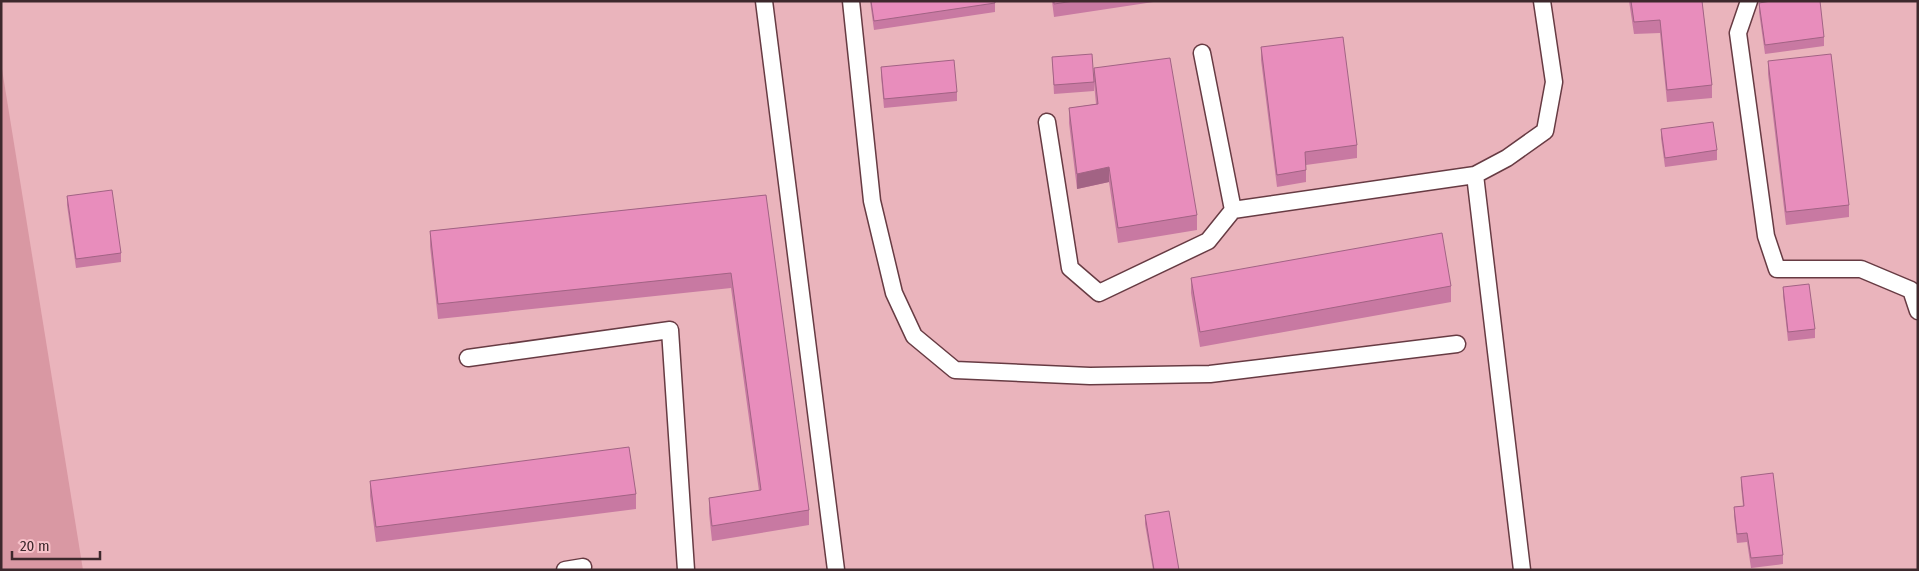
<svg xmlns="http://www.w3.org/2000/svg" width="1919" height="571" font-family="'Fira Sans Condensed',sans-serif">
<style>
.green{fill:#d998a3}
.lines{fill:none;stroke-linecap:round;stroke-linejoin:round}
.lane-casing{stroke:#673b43;stroke-width:19}
.lane{stroke:#fff;stroke-width:16}
.wall{fill:#c879a2}
.shaded-wall{fill:#a26384}
.building{fill:#e88dbc;stroke:#a26384}
</style>
<rect width="100%" height="100%" fill="#eab4bc"/>
<path class="green" d="M1,63L83,570H1Z"/>
<g class="lines">
<g class="lane-casing">
<path id="lane" d="M764,1L836,570
M851,1L872,201L894,293L914,336L955,370L1090,376L1210,374L1457,344
M1749,1L1738,33L1766,236L1777,269H1861L1911,290L1918,311
M1202,53L1233,210L1475,175L1507,158L1545,131L1554,82L1542,1
M1047,122L1070,268L1099,293L1208,241L1233,210
M1475,175L1522,570
M468,358L670,330L686,570
M565,570L583,567"/>
</g>
<use href="#lane" class="lane"/>
</g>
<path class="wall" d="M870,1H995V12L874,30Z
M1052,1H1160L1054,17Z
M1629,1H1702L1712,85V98L1667,102L1660,33L1634,34Z
M1759,3L1824,37V46L1765,54L1759,12Z
M1261,47L1357,145V158L1306,165V182L1277,187L1261,60Z
M1052,57L1094,82V91L1054,94Z
M1768,61L1849,205V217L1786,225L1768,74Z
M881,67L957,92V101L884,108L881,76Z
M1094,68L1197,215V230L1118,243L1109,182L1077,189L1069,123V108L1096,104L1094,83Z
M1661,129L1717,150V160L1665,167L1661,138Z
M766,195L809,510V525L712,541L709,513V498L759,491L731,288L438,319L430,246V231Z
M67,196L121,253V262L76,268L67,205Z
M1191,278L1451,286V302L1200,347L1191,293Z
M1783,287L1815,329V338L1788,341L1783,296Z
M1741,477L1783,555V564L1751,568L1747,542L1737,543L1734,516V507L1743,506L1741,486Z
M370,481L636,494V509L376,542L370,496Z
M1145,515L1179,570H1153L1145,524Z"/>
<path class="shaded-wall" d="M1109,167V182L1077,189V174Z"/>
<path class="building" d="M871,1H995V3L874,21Z
M1054,1H1074L1054,4Z
M1631,1H1702L1712,85L1667,90L1660,20L1634,22Z
M1771,1H1820L1824,37L1765,45L1759,3Z
M1343,37L1357,145L1305,152L1306,170L1277,175L1261,47Z
M1092,54L1094,82L1054,85L1052,57Z
M1831,54L1849,205L1786,212L1768,61Z
M1170,58L1197,215L1118,228L1109,167L1077,174L1069,108L1098,104L1094,68Z
M954,60L957,92L884,99L881,67Z
M1713,122L1717,150L1665,158L1661,129Z
M112,190L121,253L76,259L67,196Z
M766,195L809,510L712,526L709,498L761,490L731,273L438,304L430,231Z
M1442,233L1451,286L1200,332L1191,278Z
M1809,284L1815,329L1788,332L1783,287Z
M629,447L636,494L376,527L370,481Z
M1773,473L1783,555L1751,558L1747,533L1737,534L1734,507L1744,506L1741,477Z
M1169,511L1179,570H1154L1145,515Z"/>
<rect width="1919" height="571" fill="none" stroke="#3d282c" stroke-width="5"/>
<path d="M12 551v8h88v-8" fill="none" stroke="#3d282c" stroke-width="2.5"/>
<text x="20" y="551" font-size="15" fill="#3d282c" stroke="#f7c1c9" stroke-width="4" paint-order="stroke">20 m</text>
</svg>
